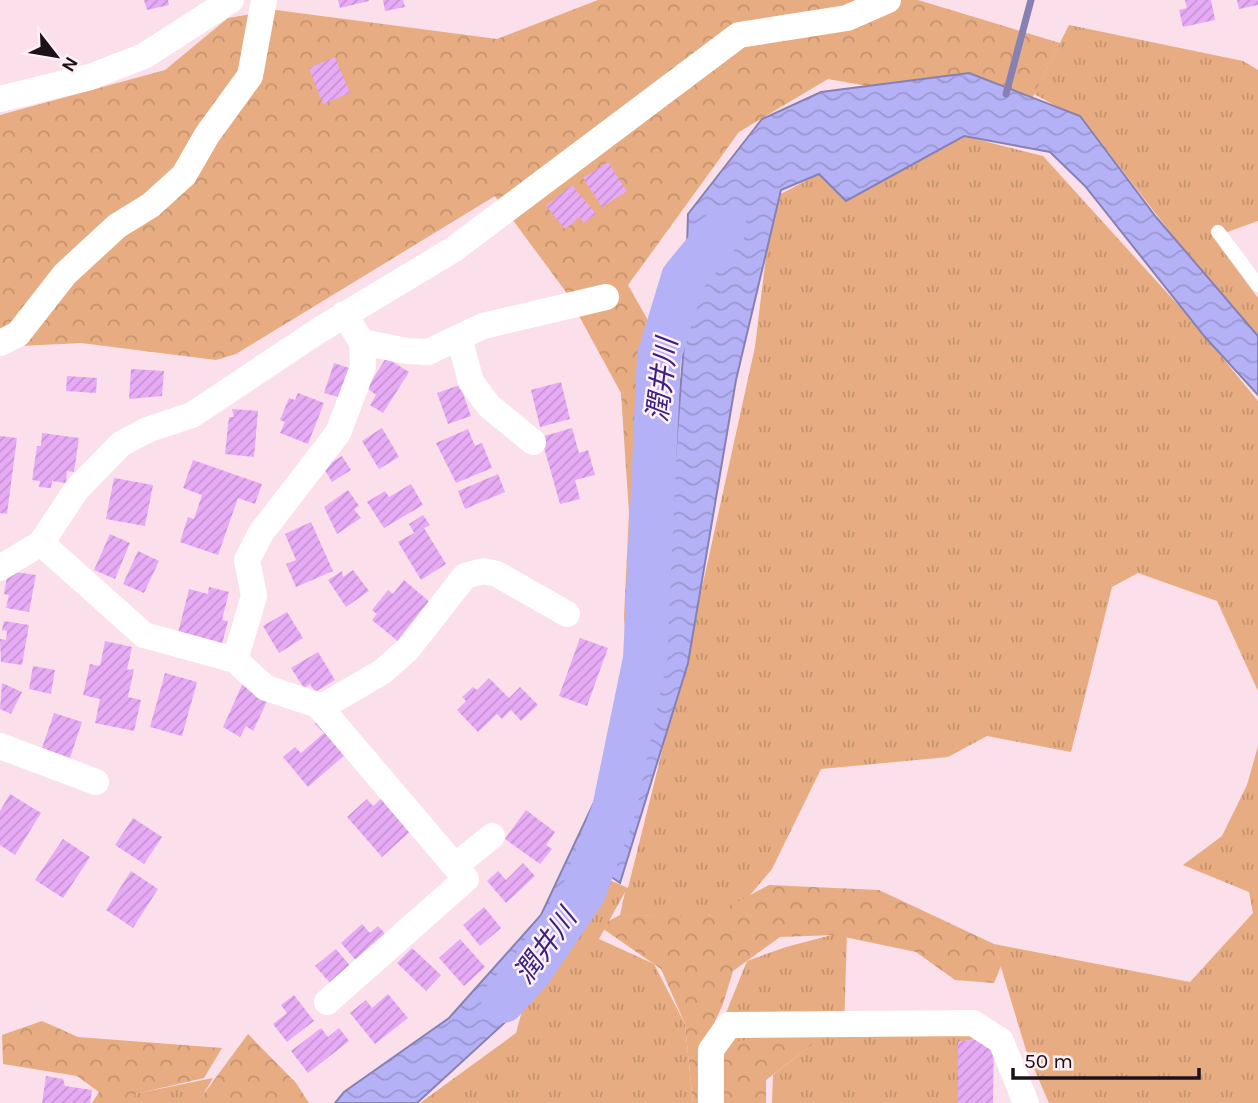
<svg xmlns="http://www.w3.org/2000/svg" width="1258" height="1103" font-family="Karla,'Noto Sans JP',sans-serif">
<style>
.grass{fill:url(#grass-tufts)}
.forest{fill:url(#forest-crowns)}
.water{fill:url(#water-waves);stroke:#8781b3;stroke-width:2}
.lines{fill:none;stroke-linecap:round;stroke-linejoin:round}
.stream{stroke:#8781b3;stroke-width:7}
.river{stroke:#b5b1f6;stroke-width:44}
.building{fill:url(#building-hatch)}
.service{stroke:#fff;stroke-width:14}
.minor{stroke:#fff;stroke-width:26}
.labels{text-anchor:middle;dominant-baseline:central;stroke-width:5;stroke-linejoin:round;paint-order:stroke}
.water-label{font-size:28px;font-style:italic;fill:#3a2383;stroke:#fff0f6}
</style>
<defs>
<pattern id="grass-tufts" width="24" height="20" patternUnits="userSpaceOnUse" patternTransform="scale(1.75)"><rect width="24" height="20" fill="#e7ac81"/><path d="M3 7l-1-3M5 7V3M7 7l1-3M15 17l-1-3M17 17v-4M19 17l1-3" fill="none" stroke="#c6936f"/></pattern>
<pattern id="forest-crowns" width="20" height="18" patternUnits="userSpaceOnUse" patternTransform="scale(1.75)"><rect width="20" height="18" fill="#e7ac81"/><path d="M2 6a3 3 0 1 1 6 0M12 15a3 3 0 1 1 6 0" fill="none" stroke="#c6936f"/></pattern>
<pattern id="water-waves" width="16" height="10" patternUnits="userSpaceOnUse" patternTransform="scale(1.75)"><rect width="16" height="10" fill="#b5b1f6"/><path d="M0 5q4-4 8 0t8 0" fill="none" stroke="#9b97d2"/></pattern>
<pattern id="building-hatch" width="6" height="6" patternUnits="userSpaceOnUse" patternTransform="scale(1.75)"><rect width="6" height="6" fill="#e7abf6"/><path d="M-1 1l2-2M0 6l6-6M5 7l2-2" fill="none" stroke="#c692d2"/></pattern>
</defs>
<rect width="100%" height="100%" fill="#fbdfea"/>
<path class="grass" d="M1069,25L1243,61L1258,70V221L1227,232L1219,245L1258,298V346L1085,122L1034,94Z
M964,136L1043,156L1189,317L1258,401V691L1217,601L1138,573L1112,587L1071,752L987,736L948,757L821,769L772,869L735,913L698,917L620,915L625,892L599,939L654,964L685,1024L693,1103H420L516,1033L531,978L591,872L628,888L696,615L755,347L773,198L819,174L846,201Z
M1258,746V1103H1049L1026,1050L994,944L1190,982L1253,913L1249,892L1183,865L1222,836L1247,785Z
M847,931L844,1033L994,1036L958,1042V1103H772L773,1075L818,1040L711,1050L747,961L786,947Z
M213,1078L198,1103H134V1094Z"/>
<path class="forest" d="M598,0H918L1060,43L1024,114L828,79L739,132L628,285L689,393L678,643L629,677L624,616L629,513L621,393L566,292L495,196L236,354L216,360L81,343L0,347V115L165,70L228,18L276,10L497,39Z
M769,885L879,890L994,944L1001,966L994,983L955,980L916,952L835,935L780,937L733,971L723,1004L705,1043L825,1035L766,1080V1103H693L685,1024L661,969L599,926L620,915L710,916Z
M42,1021L78,1037L222,1048L204,1078L135,1094L134,1103H92L99,1092L77,1076L3,1064L2,1035Z
M248,1034L296,1083L309,1103H197Z"/>
<path class="water" d="M969,73L1080,116L1156,217L1258,336V395L1205,337L1085,186L1050,152L964,136L846,201L819,174L781,190L736,380L688,663L620,883L596,866L620,773L513,1015L417,1103H335L344,1092L449,1018L541,915L659,664L684,344L688,214L762,119L821,92Z"/>
<g class="lines">
<path class="stream" d="M1006,94L1031,0"/>
<path class="river" d="M503,1001L531,970L584,892L614,809L645,659L659,357L683,278L725,227"/>
</g>
<path class="building" d="M144,0H168L169,5L147,10Z
M338,0H369V1L340,8Z
M383,0H403L405,7L385,11Z
M1185,0H1211L1215,20L1183,27L1179,10L1187,8Z
M1237,0H1258V5L1239,9Z
M335,57L350,93L323,104L309,68Z
M608,162L627,191L602,207L583,178Z
M572,185L596,214L584,223L580,217L565,229L546,206Z
M386,358L409,372L383,413L370,405L376,395L367,388Z
M334,363L352,369L342,398L324,393Z
M131,369L164,371L162,396L129,399Z
M67,376L97,378L96,393L66,391Z
M561,382L570,419L540,427L531,390Z
M460,385L471,416L448,424L437,393Z
M298,393L324,403L308,444L280,433L285,422L280,420L289,398L295,400Z
M232,409L258,411L254,457L225,454L229,417H234Z
M382,428L399,457L379,469L362,441Z
M572,428L579,453L588,450L595,475L575,480L580,499L560,504L541,437Z
M468,429L475,446L482,443L492,468L456,483L436,443Z
M42,433L79,438L74,472L67,471L66,483L52,481L51,488L39,487L40,481L32,480L37,446H41Z
M0,436L17,438L7,514L0,513Z
M342,456L351,470L332,482L323,467Z
M193,460L262,484L255,504L238,498L218,555L180,542L188,517L194,519L202,495L183,488Z
M498,474L505,492L465,509L458,491Z
M114,478L153,485L145,526L106,519Z
M411,484L423,505L384,528L367,502L385,491L389,497Z
M348,490L359,506L354,509L361,518L337,534L324,507Z
M423,515L430,525L424,528L446,564L421,580L398,542L414,533L409,524Z
M311,522L333,571L296,587L286,564L296,560L285,534Z
M110,534L130,543L115,579L94,570Z
M138,551L159,561L144,593L123,584Z
M353,570L369,591L346,607L328,580L342,571L343,577Z
M8,571L36,575L29,612L6,608L9,595L4,594Z
M404,580L432,604L400,643L372,620L377,614L372,610L388,590L393,594Z
M209,587L229,592L222,620L228,621L221,648L177,637L189,589L208,594Z
M287,612L303,638L279,653L263,626Z
M4,621L29,625L22,665L1,662L0,639L6,640L7,631L2,630Z
M580,638L608,648L587,706L559,696Z
M105,641L132,647L127,670L134,669L128,697L141,700L134,731L95,723L100,699L83,695L90,664L100,666Z
M318,652L335,680L315,692L310,684L304,688L291,668Z
M33,666L55,670L51,694L29,689Z
M165,673L197,682L182,736L150,727Z
M489,678L509,698L520,687L538,705L521,721L511,710L502,719L497,714L478,732L457,710L466,701L462,697L473,687L477,690Z
M2,683L22,692L11,714L0,709Z
M243,683L269,697L253,731L246,726L240,737L223,727Z
M54,713L82,722L70,758L42,748Z
M320,719L346,754L308,787L283,757L295,747L301,753L324,733L315,724Z
M10,794L41,813L15,855L0,845V811Z
M384,796L413,829L382,857L347,817L367,799L373,806Z
M526,810L555,832L546,845L552,849L540,864L505,839Z
M133,818L162,837L144,864L115,845Z
M63,839L90,857L63,898L35,880Z
M523,863L535,876L506,903L487,881L498,871L506,880Z
M131,871L158,889L133,928L106,910Z
M484,907L501,928L480,946L463,925Z
M362,924L370,933L378,926L389,938L359,964L341,943Z
M460,939L485,967L464,986L439,958Z
M412,948L441,975L426,991L397,963Z
M336,949L351,967L331,984L315,966Z
M388,994L408,1018L375,1044L350,1013L366,1000L372,1008Z
M294,995L314,1021L287,1042L273,1024L287,1013L281,1005Z
M321,1028L328,1037L339,1028L349,1041L308,1073L291,1051Z
M994,1036L993,1103H958V1042Z
M46,1076L63,1079L65,1086L92,1090L90,1103H42Z"/>
<g class="lines">
<path class="service" d="M1218,232L1258,285"/>
<path class="minor" d="M0,99L90,77L144,56L231,0
M459,337L471,382L489,406L533,442
M362,342L407,351L428,352L483,326L606,297
M0,343L18,334L65,274L117,226L151,205L184,175L207,135L250,76L264,0
M41,543L144,635L235,660L266,688L318,705L466,879L327,1002
M0,568L41,543L77,489L121,444L147,430L192,415L318,331L454,249L739,35L847,18L888,0
M235,660L254,596L247,560L261,533L338,433L363,367L362,342L344,314
M320,708L382,672L407,650L465,576L483,571L497,574L567,614
M0,746L96,782
M455,866L492,836
M711,1103V1050L729,1025L973,1023L1001,1041L1026,1103"/>
</g>
<g class="labels">
<g class="water-label">
<text transform="translate(662 380) rotate(-83)">潤井川</text>
<text transform="translate(545 946) rotate(-54)">潤井川</text>
</g>
</g>
<g transform="translate(56 56) rotate(121)" stroke="#fff0f6" stroke-width="5" paint-order="stroke">
<path d="M0-5L12 26L0 18L-12 26Z" fill="#1d1217"/>
<text y="-10" font-size="19" font-weight="bold" text-anchor="middle" fill="#1d1217">N</text>
</g>
<path d="M1013 1068v10h186v-10" fill="none" stroke="#1d1217" stroke-width="3.5"/>
<text x="1024" y="1068" font-size="21" fill="#1d1217" stroke="#fff0f6" stroke-width="5" paint-order="stroke">50 m</text>
</svg>
